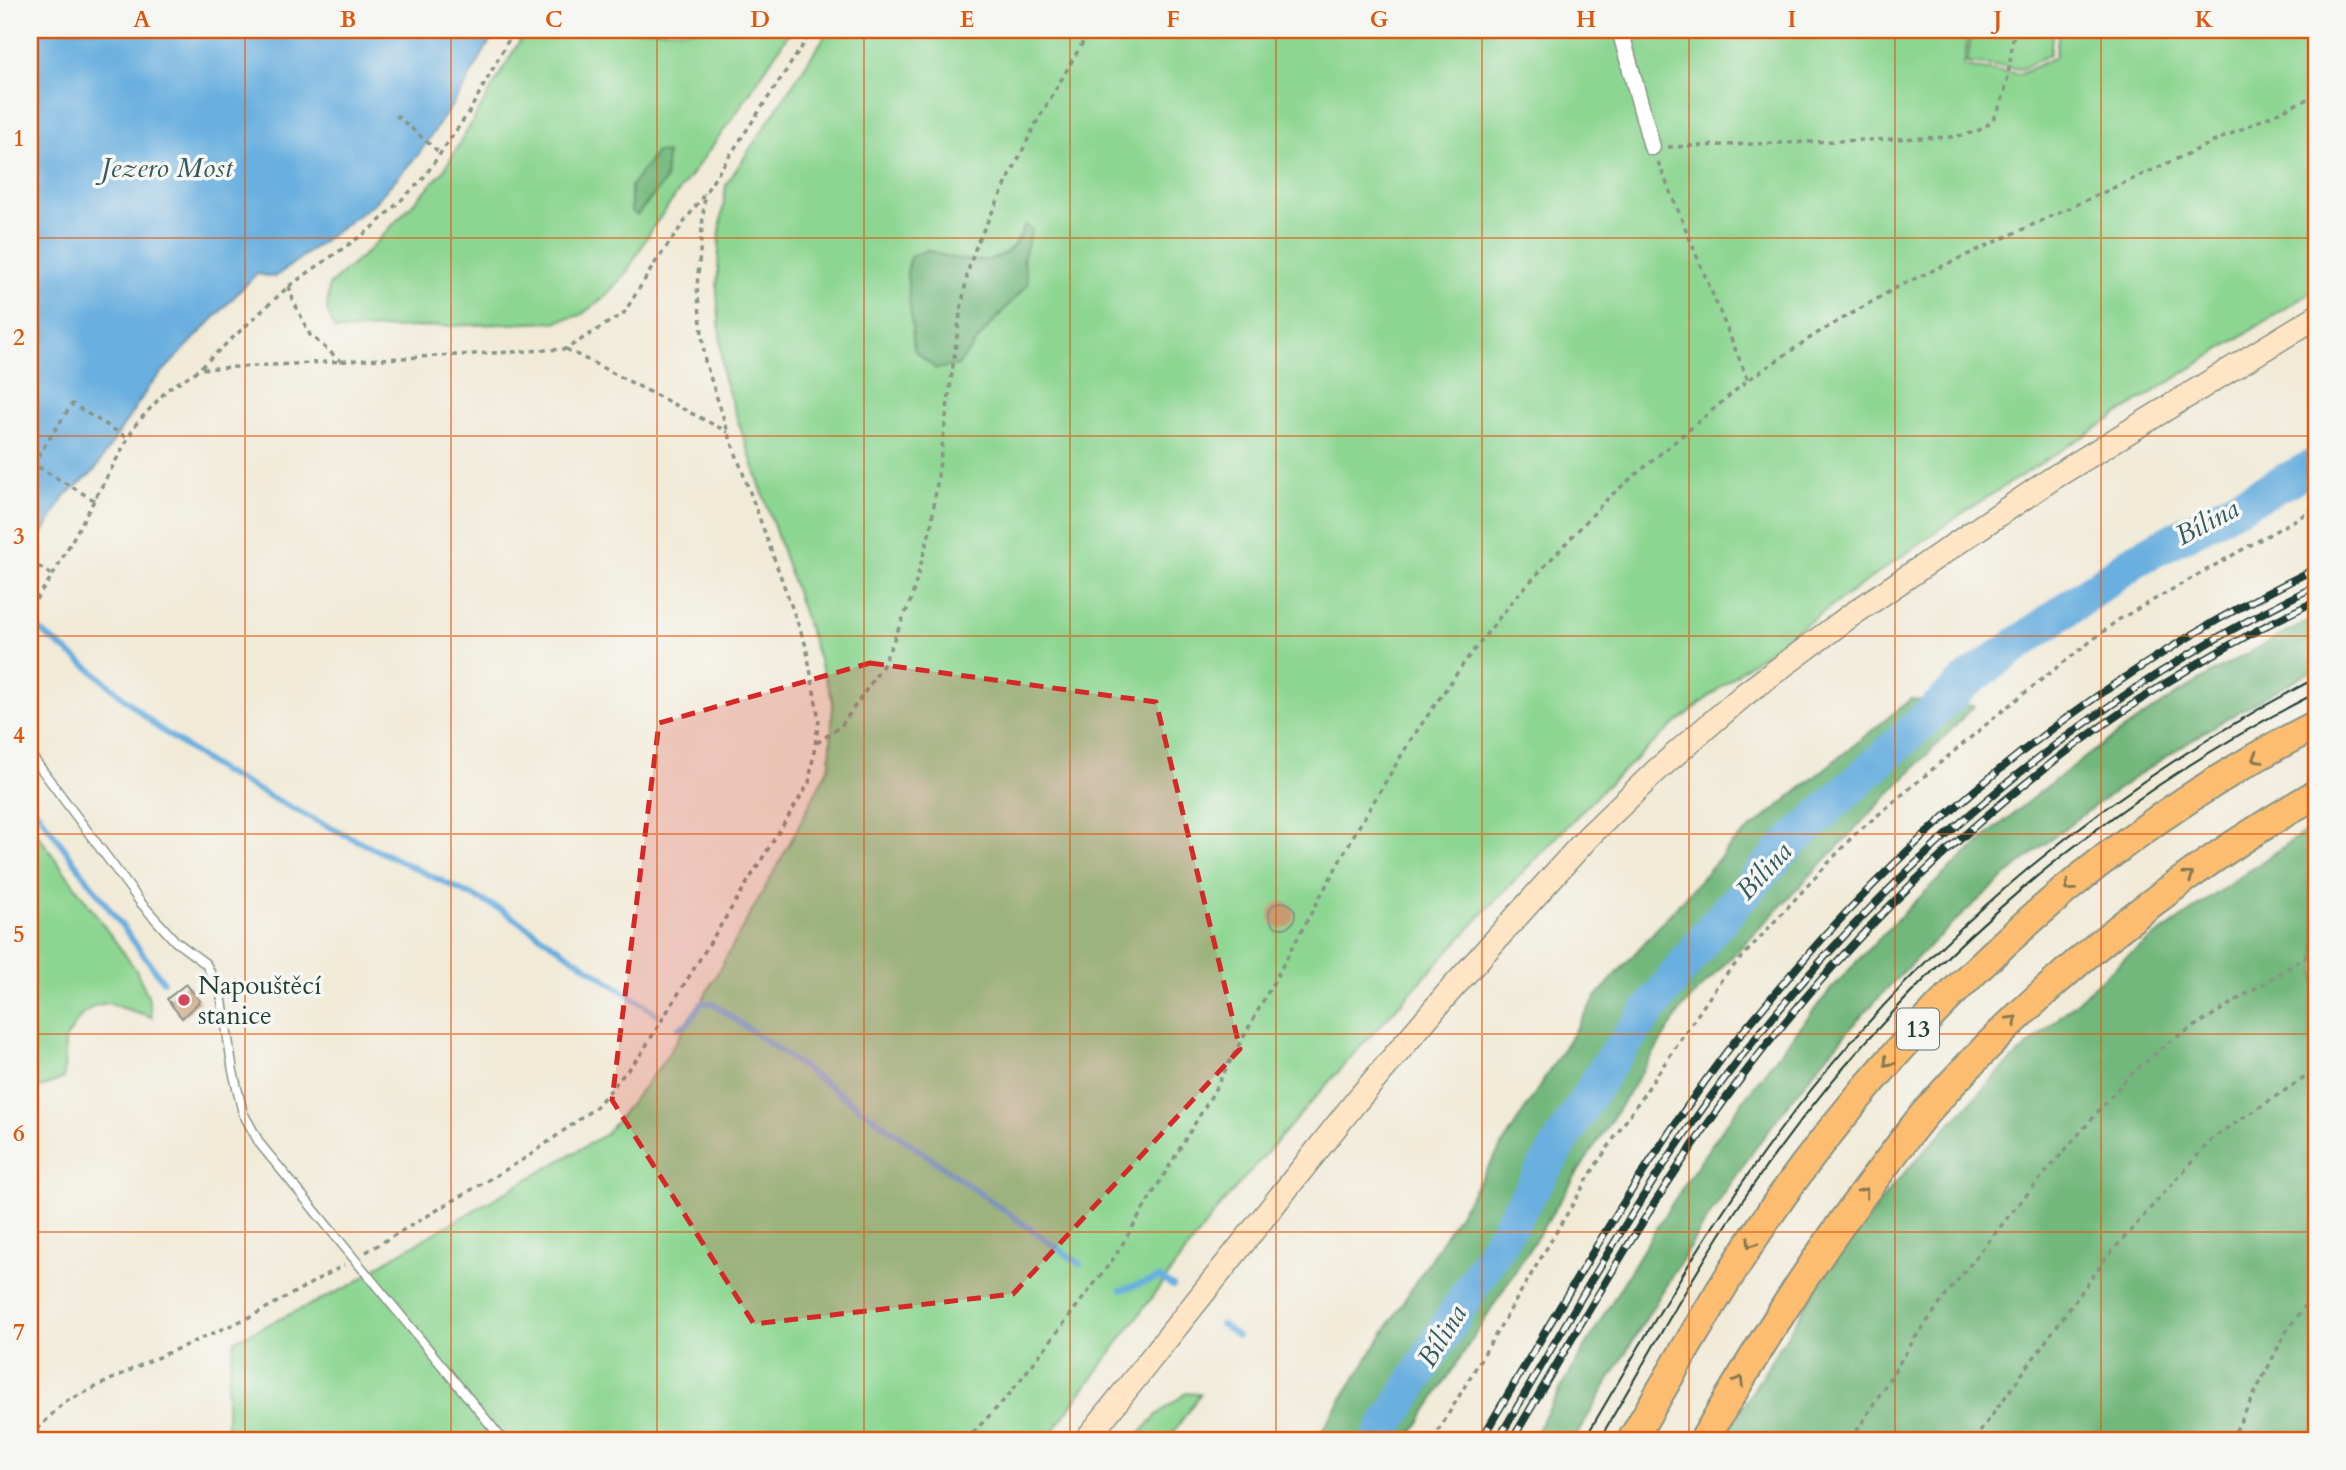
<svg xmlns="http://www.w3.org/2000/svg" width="2346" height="1470" font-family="Cardo,serif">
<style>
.green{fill:#8dd692;stroke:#568a63;stroke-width:2;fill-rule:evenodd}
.forest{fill:#72b77c;stroke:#487a58;stroke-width:2}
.water{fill:#69afdf;stroke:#44768a;stroke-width:2}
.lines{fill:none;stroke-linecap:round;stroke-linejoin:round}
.stream{stroke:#69afdf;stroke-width:6}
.river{stroke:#69afdf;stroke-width:35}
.building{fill:#c79b72}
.lane-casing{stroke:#889486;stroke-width:11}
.street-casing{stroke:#889486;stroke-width:19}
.secondary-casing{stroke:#889486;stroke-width:26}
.highway-casing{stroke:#889486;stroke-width:32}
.path{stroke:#889486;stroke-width:3.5;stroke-dasharray:5 5;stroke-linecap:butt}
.lane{stroke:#fff;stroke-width:8}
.street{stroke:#fff;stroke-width:16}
.secondary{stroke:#fee5c5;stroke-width:23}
.highway{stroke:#fcbd6f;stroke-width:28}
.tram{stroke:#1f3d34;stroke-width:2}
.rail-casing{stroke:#1f3d34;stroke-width:8}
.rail{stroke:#f6f6f2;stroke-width:5;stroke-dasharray:16;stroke-linecap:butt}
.oneway{stroke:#82774f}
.marked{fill:#d62828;fill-opacity:0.2;stroke:#d62828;stroke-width:5;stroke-dasharray:14 9;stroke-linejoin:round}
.grid{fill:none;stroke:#de580e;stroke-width:2;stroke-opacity:0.55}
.poi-dot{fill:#d1495b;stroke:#f6f6f2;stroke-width:2.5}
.labels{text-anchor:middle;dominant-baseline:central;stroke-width:7;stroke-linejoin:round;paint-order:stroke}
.shield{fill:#f6f6f2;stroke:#60746d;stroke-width:2}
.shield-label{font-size:24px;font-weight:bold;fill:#1f3d34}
.poi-label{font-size:26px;fill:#1f3d34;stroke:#f6f6f2;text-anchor:start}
.water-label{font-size:28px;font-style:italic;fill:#325a5f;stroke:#f6f6f2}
.neatline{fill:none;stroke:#de580e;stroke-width:2.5}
.grid-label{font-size:23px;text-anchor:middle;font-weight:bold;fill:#de580e}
</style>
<rect width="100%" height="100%" fill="#f6f6f2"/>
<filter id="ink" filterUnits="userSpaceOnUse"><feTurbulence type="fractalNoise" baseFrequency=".0143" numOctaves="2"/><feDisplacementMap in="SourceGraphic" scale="14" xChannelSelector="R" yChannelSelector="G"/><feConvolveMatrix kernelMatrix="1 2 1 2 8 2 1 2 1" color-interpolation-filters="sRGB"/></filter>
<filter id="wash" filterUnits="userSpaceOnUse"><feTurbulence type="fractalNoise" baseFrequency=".00686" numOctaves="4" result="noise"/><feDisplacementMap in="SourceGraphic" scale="28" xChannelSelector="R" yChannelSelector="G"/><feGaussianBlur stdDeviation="1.57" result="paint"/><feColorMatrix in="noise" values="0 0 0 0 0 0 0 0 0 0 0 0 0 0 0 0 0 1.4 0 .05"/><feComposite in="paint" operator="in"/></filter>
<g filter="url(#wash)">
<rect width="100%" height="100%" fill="#f1ead7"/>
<path class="green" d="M526,30H791L737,112L653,227L625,275L604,297L581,315L554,322L335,330L327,310L329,285L369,250L443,172Z
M829,30H1969L1964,67L2021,74L2055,57L2059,30H2316V289L1967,510L1751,663L1670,728L1603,789L1491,905L1351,1057L1219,1207L1046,1440H227V1387L235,1340L352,1285L386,1261L606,1134L663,1062L699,1006L790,843L830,764L833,701L723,376L717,290L720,230L726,185ZM1025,225L1022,259L985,331L958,365L927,250C953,260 994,270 1014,244C1019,239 1022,231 1025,225Z
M1972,30H2053L2050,54L2022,69L1967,63Z
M30,824L136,970L148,996L152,1017L107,1003L94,1006L80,1017L65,1040L64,1078L30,1092Z
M1186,1393L1200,1394L1168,1440H1134L1157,1415Z"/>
<path class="forest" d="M656,152L667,153L665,181L637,215L631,211V186Z
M1026,225L1032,230L1023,259L1028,284L985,331L958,365L936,369L914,350L907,273L910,257L927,250C953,260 995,271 1015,244C1019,238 1022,231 1026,225Z
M2316,618V669C2106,778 1926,923 1782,1112C1704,1215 1640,1329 1574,1440H1531C1603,1317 1673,1190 1761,1077C1786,1045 1811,1012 1838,982C1968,837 2139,701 2316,618Z
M1911,699L1974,706L1683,1007L1408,1440H1316L1596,997L1732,844Z
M2316,824V1440H1722L1825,1274L1894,1184L1998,1073L2126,957Z"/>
<path class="water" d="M30,30H496L463,89L418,155L373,204L275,277L256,274L150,385L94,471L64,497L30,555Z"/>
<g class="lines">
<path class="stream" d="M36,627L99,676L157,727L221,771L319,822L502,910L657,1014
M30,802L163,981
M678,1028L687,1024L702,1003H712L1080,1264
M1121,1290L1159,1278L1173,1286
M1221,1324L1237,1336"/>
<path class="river" d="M1378,1440L1609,1063L1713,927L1786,847L1965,682L2135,560L2316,465"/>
</g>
<g id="blocks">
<path class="building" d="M1269 915a13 13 0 1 1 26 0a13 13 0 1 1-26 0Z
M186,984L200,1001L182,1018L167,999Z"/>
</g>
</g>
<g filter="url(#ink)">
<use href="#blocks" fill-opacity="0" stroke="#889486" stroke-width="2"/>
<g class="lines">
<g class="lane-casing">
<path id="lane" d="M30,754L141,903L175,941L206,964L221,994L233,1071L243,1113L260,1144L503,1440"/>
</g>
<g class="street-casing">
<path id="street" d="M1620,30L1652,147"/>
</g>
<g class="secondary-casing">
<path id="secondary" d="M1086,1440L1354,1104L1448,993L1589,836L1657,770L1745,694L1850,616L1954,545L2053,478L2316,317"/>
</g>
<g class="highway-casing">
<path id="highway" d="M1632,1440C1686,1348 1739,1253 1803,1167C1939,986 2113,827 2316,725
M1704,1440C1760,1345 1817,1252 1885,1165C1899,1147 1912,1128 1927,1111C2038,985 2171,878 2316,794"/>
</g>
<path class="path" d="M396,115L441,154
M1668,147L1950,137C1961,135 1973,134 1983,128C2008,114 2010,56 2014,30
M1658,162L1748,380
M289,286L293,300L310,335L342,362
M566,349L728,432
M201,367L289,286L371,229L422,180L469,112L514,30
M94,500L33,464L72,404L128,438
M30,561L52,575
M30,608L53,575L136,424L168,389L200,369L566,349L624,313L655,263L705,193L813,30
M817,743L841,726L882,667L911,600L931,527L960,314L968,271L977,243L1035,125L1090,30
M366,1252L529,1156L596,1107L641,1054L809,783L819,720L806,646L728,432L705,361L697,287L705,193
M30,1437L63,1403L145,1363L252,1316L344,1265
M966,1440L1008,1396L1114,1258L1209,1100L1355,833L1410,741L1466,660L1514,599L1609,497L1748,380L1816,334L1899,286L2316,95
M1433,1440L1596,1165L1721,980L1854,835L2013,702L2118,620L2316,508
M1851,1440L1915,1338L1953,1286L2016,1207L2128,1077L2169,1042L2316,951
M1974,1440L2107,1257L2214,1137L2316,1070
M2231,1440L2286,1332L2316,1290"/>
<use href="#lane" class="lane"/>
<use href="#street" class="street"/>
<use href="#secondary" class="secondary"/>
<use href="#highway" class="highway"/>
<path class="tram" d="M1584,1440C1649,1330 1712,1218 1790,1117C1931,932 2110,785 2316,678
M1599,1440C1648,1357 1694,1271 1749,1191C1894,981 2089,808 2316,693"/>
<g class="rail-casing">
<path id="rail" d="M1481,1440C1559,1309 1634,1176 1725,1054C1741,1033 1759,1013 1776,992C1900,843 2040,724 2207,626C2242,605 2280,587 2316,568
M1498,1440C1573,1312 1646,1180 1737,1062C1891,862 2088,695 2316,586
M1512,1440C1587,1314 1659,1185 1748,1069C1898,873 2092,706 2316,601"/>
</g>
<use href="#rail" class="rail"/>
</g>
<defs><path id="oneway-chevron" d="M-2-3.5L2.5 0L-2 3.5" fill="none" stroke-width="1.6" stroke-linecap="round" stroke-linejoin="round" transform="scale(1.75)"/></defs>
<g class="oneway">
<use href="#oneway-chevron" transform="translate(2257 758) rotate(149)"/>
<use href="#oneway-chevron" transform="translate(2189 876) rotate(-36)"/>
<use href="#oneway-chevron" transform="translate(2069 887) rotate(140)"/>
<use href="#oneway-chevron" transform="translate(2013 1020) rotate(-44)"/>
<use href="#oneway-chevron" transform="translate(1888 1062) rotate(132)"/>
<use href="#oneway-chevron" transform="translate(1864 1192) rotate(-52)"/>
<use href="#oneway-chevron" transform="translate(1751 1243) rotate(124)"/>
<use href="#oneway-chevron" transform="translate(1739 1381) rotate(-59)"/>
</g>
</g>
<path class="marked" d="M870,663L1156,702L1240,1049L1013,1294L754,1324L612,1100L659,723Z"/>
<path class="grid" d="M245,30V1440M451,30V1440M657,30V1440M864,30V1440M1070,30V1440M1276,30V1440M1482,30V1440M1689,30V1440M1895,30V1440M2101,30V1440M30,238H2316M30,436H2316M30,636H2316M30,834H2316M30,1034H2316M30,1232H2316"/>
<circle class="poi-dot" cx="184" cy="1000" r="7"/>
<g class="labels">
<rect class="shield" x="1897" y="1008.5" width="42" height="41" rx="5"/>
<g class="shield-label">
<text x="1918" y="1029">13</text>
</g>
<g class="poi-label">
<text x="198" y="985">Napouštěcí<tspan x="198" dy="30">stanice</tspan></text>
</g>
<g class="water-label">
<text x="167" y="168">Jezero Most</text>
<text transform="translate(2207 522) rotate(-28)">Bílina</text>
<text transform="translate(1764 871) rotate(-47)">Bílina</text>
<text transform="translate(1442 1336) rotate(-58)">Bílina</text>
</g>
</g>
<rect width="2346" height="1470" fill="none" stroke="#f6f6f2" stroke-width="77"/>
<rect x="38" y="38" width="2270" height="1394" class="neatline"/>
<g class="grid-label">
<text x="142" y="27">A</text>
<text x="348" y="27">B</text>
<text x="554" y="27">C</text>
<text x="760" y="27">D</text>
<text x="967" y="27">E</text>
<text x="1173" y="27">F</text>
<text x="1379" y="27">G</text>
<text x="1586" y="27">H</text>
<text x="1792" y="27">I</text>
<text x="1998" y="27">J</text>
<text x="2204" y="27">K</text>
<text x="19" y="146">1</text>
<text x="19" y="345">2</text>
<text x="19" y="544">3</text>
<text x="19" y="743">4</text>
<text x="19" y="942">5</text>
<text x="19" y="1141">6</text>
<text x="19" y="1340">7</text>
</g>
</svg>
